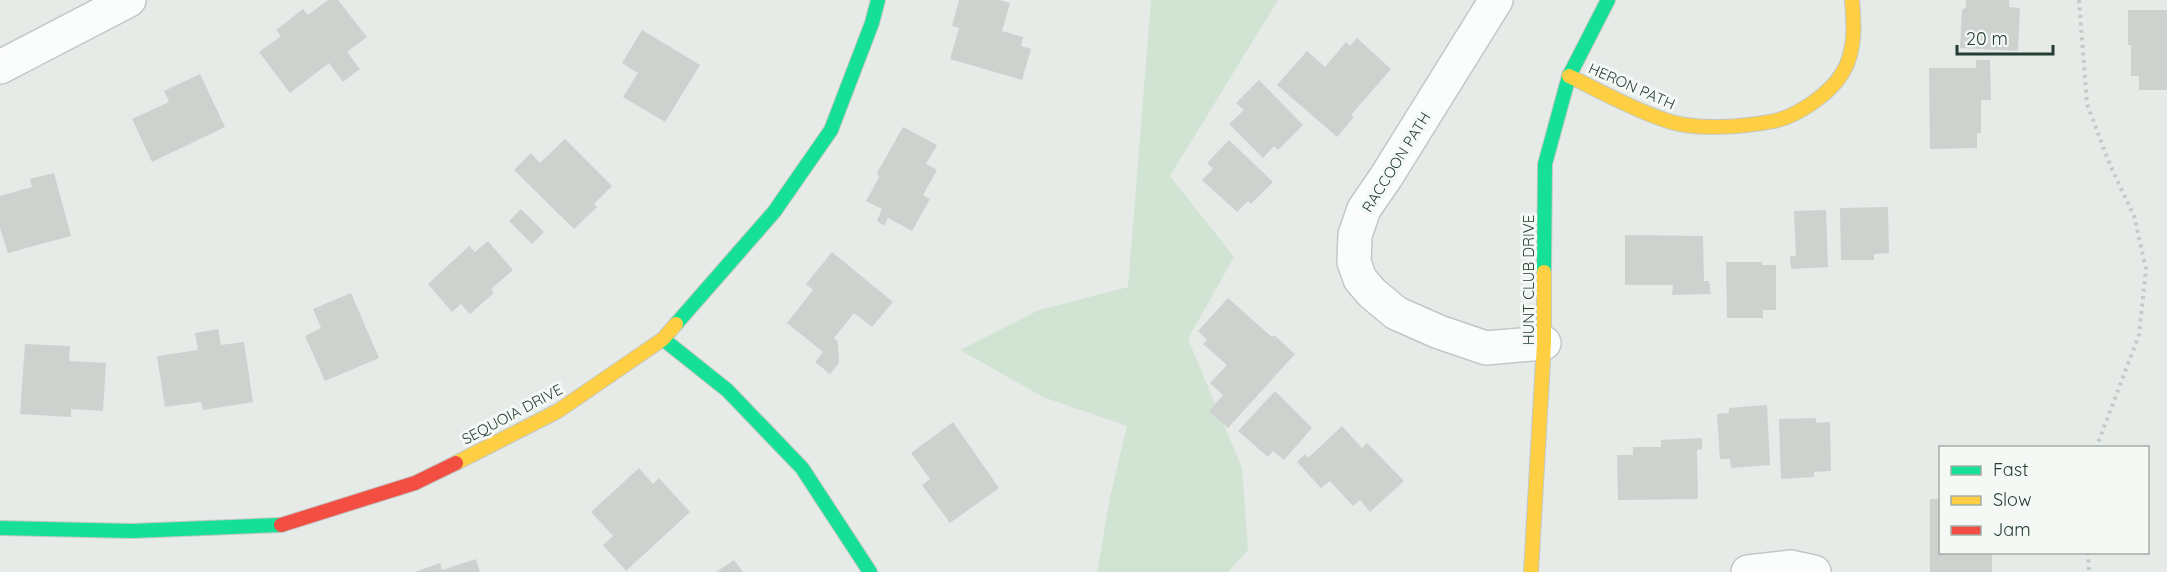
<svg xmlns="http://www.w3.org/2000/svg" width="2167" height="572" font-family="Quicksand,sans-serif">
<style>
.green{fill:#d1e3d3}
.building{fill:#cdd2cf}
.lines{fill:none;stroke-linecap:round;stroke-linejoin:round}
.street-casing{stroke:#c3c8c5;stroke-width:36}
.fast-casing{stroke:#c2c8c5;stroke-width:16}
.slow-casing{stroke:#c2c8c5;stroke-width:16}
.jam-casing{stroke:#c2c8c5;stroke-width:16}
.path{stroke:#c2cbc6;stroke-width:4;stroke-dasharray:3 4.5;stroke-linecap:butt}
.street{stroke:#fbfcfc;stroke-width:33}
.fast{stroke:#16e098;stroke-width:14}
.slow{stroke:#ffcf43;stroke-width:14}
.jam{stroke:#f24e42;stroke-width:14}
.labels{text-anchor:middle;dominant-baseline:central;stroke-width:6;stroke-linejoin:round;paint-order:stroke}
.street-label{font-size:15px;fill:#253d33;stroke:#f5f9f6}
</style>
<rect width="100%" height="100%" fill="#e6ebe8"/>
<path class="green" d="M1151,0H1278L1170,176L1234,257L1188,339L1242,468L1248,550L1228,572H1097L1110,497L1127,426L1043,397L960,350L1039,310L1128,287Z"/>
<path class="building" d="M328,0H338L367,37L347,52L360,69L343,82L329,63L290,93L259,52L281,36L276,30L303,9L308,15Z
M959,0H1000L1010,3L1002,31L1023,37L1021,46L1031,49L1022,80L950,59L959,28L952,26Z
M1966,0H2009V7L2020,8L2018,51L1960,48L1962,10L1966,7Z
M2128,10H2167V90H2139V76H2131V45H2128Z
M642,30L700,65L665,122L623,97L638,73L622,63Z
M1357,38L1391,69L1351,115L1354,117L1337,137L1277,85L1307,51L1325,67L1346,42L1350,46Z
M1976,60H1990L1991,100H1981V133H1977V148L1930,149L1929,68H1976Z
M200,74L225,127L152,162L132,119L169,102L164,91Z
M1259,80L1303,125L1278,150L1274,146L1263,158L1229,124L1244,110L1236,103Z
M903,127L937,145L926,164L937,170L923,195L930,199L912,231L888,218L884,226L877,221L882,209L866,201L879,177L877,173Z
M565,139L612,186L594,204L597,207L574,229L514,170L531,153L540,163Z
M1229,140L1273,182L1251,204L1248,201L1237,212L1202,180L1213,169L1207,163Z
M54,173L71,236L8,253L0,228V196L32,187L30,179Z
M1888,207L1889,253L1874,254V260H1841L1840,208Z
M521,209L544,232L532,244L509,221Z
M1826,210L1828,267L1791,269L1790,256H1796L1794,211Z
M1625,235L1703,236L1704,281H1709L1711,294L1672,295L1673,285H1625Z
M488,241L513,270L491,289L494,293L470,314L461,304L452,312L428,284L469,246L475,252Z
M832,252L893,302L872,327L854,313L834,338L838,342L839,363L830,374L815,362L823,352L787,323L813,290L806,284Z
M1726,262H1762V265H1776V310H1763V318H1727Z
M351,293L379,358L325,381L305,336L321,328L313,309Z
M1228,298L1272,337L1274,335L1295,354L1228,428L1209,411L1223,395L1210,383L1227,365L1203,344L1207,340L1198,331Z
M218,329L221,345L244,342L253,402L203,410L201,402L165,407L157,356L198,350L195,333Z
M25,344L70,346L69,361L106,363L103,411L71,409V417L20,414Z
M1275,391L1312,428L1284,460L1273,451L1268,457L1238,431Z
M1767,405L1770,465L1731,468L1730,459H1720L1717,414L1729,413V408Z
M1816,418V423L1830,422L1831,471L1814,472V477L1781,479L1779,419Z
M953,422L999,488L950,523L922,485L930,479L911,453Z
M1342,426L1362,448L1367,443L1404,481L1370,512L1360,500L1353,506L1330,481L1321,488L1297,462L1305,454L1308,458Z
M1702,438V449L1697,450L1698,499L1618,500L1617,455H1633V447H1661V440Z
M639,468L653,484L659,478L690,512L626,571L603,545L613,536L591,512Z
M1930,499H1940V552H1992V572H1930Z
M476,559L480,572H415L440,563L442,570Z
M734,560L743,572H716Z"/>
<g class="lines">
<g class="street-casing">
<path id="street" d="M1496,0L1386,177L1364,209L1355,235L1354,262L1360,279L1372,293L1396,313L1439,332L1486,348L1544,343
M0,67L129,0
M1748,572L1791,567L1814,572"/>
</g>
<g class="fast-casing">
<path id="fast" d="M1544,272L1545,164L1569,76L1608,0
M676,324L774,212L831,130L872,23L878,0
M663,339L727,390L802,468L870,572
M0,528L132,531L281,525"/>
</g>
<g class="slow-casing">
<path id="slow" d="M1569,76C1600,91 1632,109 1665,120C1694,131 1743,127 1774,121C1798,116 1831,93 1843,72C1856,50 1854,23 1852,0
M456,463L558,411L663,339L676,324
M1531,572L1544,343V272"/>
</g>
<g class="jam-casing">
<path id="jam" d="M281,525L415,483L456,463"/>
</g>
<path class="path" d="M2079,0L2087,104L2110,165L2134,216L2146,269L2139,335L2096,448
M2088,552L2089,572"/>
<use href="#street" class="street"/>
<use href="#fast" class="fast"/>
<use href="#slow" class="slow"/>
<use href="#jam" class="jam"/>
</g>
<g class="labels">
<g class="street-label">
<text transform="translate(1632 86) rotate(24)">HERON PATH</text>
<text transform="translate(1396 162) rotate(-58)">RACCOON PATH</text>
<text transform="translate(1528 280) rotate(-90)">HUNT CLUB DRIVE</text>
<text transform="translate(512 414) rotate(-28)">SEQUOIA DRIVE</text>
</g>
</g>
<rect x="1939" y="446" width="210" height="108" fill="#f5f9f6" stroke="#a2aea8" stroke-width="1.5"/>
<rect x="1951" y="466" width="30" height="9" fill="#16e098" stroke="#a2aea8" stroke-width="1.5"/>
<text x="1993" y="476" font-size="18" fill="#253d33">Fast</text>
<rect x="1951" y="496" width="30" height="9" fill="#ffcf43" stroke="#a2aea8" stroke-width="1.5"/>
<text x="1993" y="506" font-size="18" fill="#253d33">Slow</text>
<rect x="1951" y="526" width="30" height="9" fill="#f24e42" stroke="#a2aea8" stroke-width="1.5"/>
<text x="1993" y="536" font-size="18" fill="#253d33">Jam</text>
<path d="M1957 45v9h96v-9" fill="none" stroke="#253d33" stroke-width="3"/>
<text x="1966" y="45" font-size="18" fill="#253d33" stroke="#f5f9f6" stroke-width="4.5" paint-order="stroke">20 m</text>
</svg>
